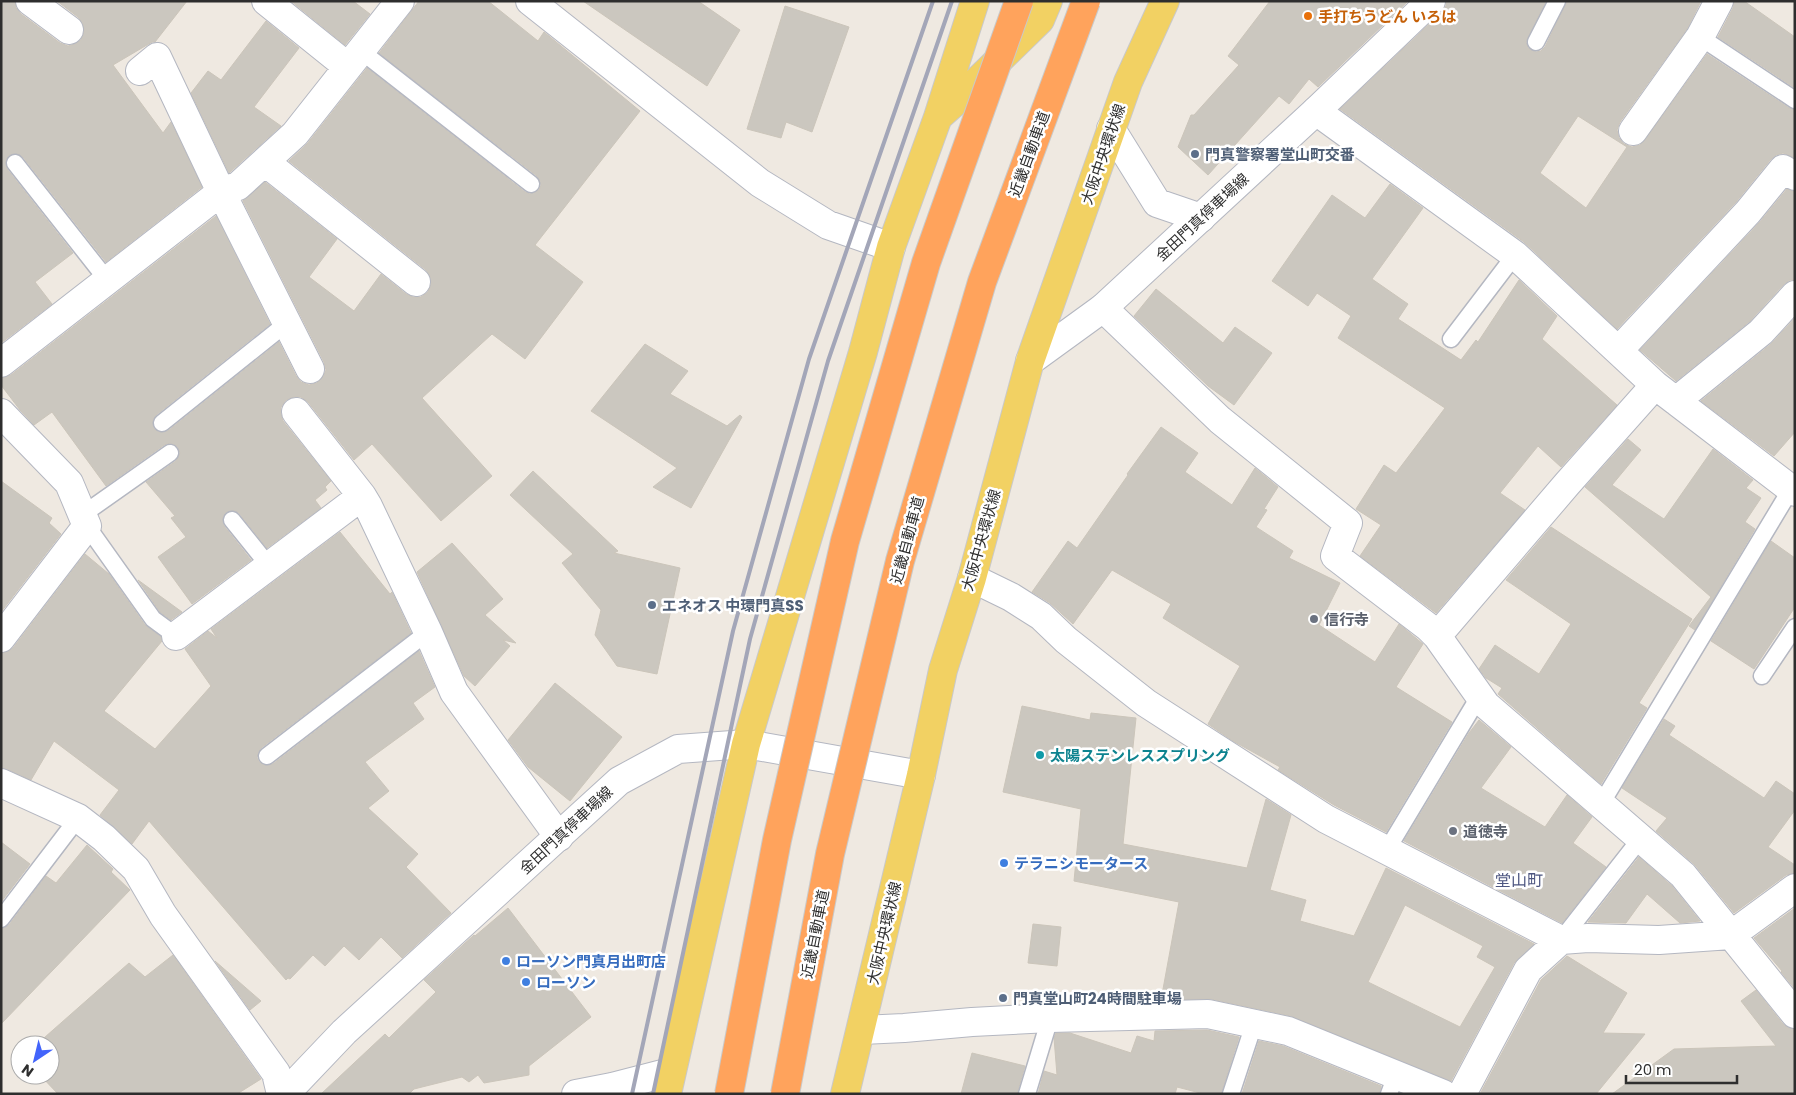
<svg xmlns="http://www.w3.org/2000/svg" width="1796" height="1095" font-family="Poppins,'Noto Sans JP',sans-serif">
<style>
.building{fill:#cbc7bf;stroke:#cbc5ba;fill-rule:evenodd}
.lines{fill:none;stroke-linecap:round;stroke-linejoin:round}
.service-casing{stroke:#b4b7c1;stroke-width:19}
.minor-casing{stroke:#b4b7c1;stroke-width:30}
.secondary-casing{stroke:#b4b7c1;stroke-width:30}
.primary-casing{stroke:#c9c9c9;stroke-width:30}
.service{stroke:#fff;stroke-width:16}
.minor{stroke:#fff;stroke-width:28}
.secondary{stroke:#fff;stroke-width:28}
.primary{stroke:#f2d163;stroke-width:28}
.rail{stroke:#a3a6b8;stroke-width:4}
.motorway-bridge-casing{stroke:#c9c9c9;stroke-width:30;stroke-linecap:butt}
.motorway-bridge{stroke:#ffa35c;stroke-width:28}
.food-dot{fill:#e8710a;stroke:#fff;stroke-width:2}
.service-dot{fill:#5c6f8a;stroke:#fff;stroke-width:2}
.worship-dot{fill:#6b7280;stroke:#fff;stroke-width:2}
.culture-dot{fill:#0f9aa8;stroke:#fff;stroke-width:2}
.shop-dot{fill:#3f7fe0;stroke:#fff;stroke-width:2}
.labels{text-anchor:middle;dominant-baseline:central;stroke-width:5;stroke-linejoin:round;paint-order:stroke}
.food-label{font-size:15px;font-weight:bold;fill:#c56008;stroke:#fff;text-anchor:start}
.street-label{font-size:15px;fill:#2e2e2e;stroke:#fff}
.service-label{font-size:15px;font-weight:bold;fill:#4e5e75;stroke:#fff;text-anchor:start}
.worship-label{font-size:15px;font-weight:bold;fill:#5b616d;stroke:#fff;text-anchor:start}
.culture-label{font-size:15px;font-weight:bold;fill:#0d838f;stroke:#fff;text-anchor:start}
.shop-label{font-size:15px;font-weight:bold;fill:#366cbe;stroke:#fff;text-anchor:start}
.neighbourhood-label{font-size:16px;fill:#4d5680;stroke:#fff}
</style>
<rect width="100%" height="100%" fill="#efe9e1"/>
<path class="building" d="M1,1H15L16,8L21,14L60,43L68,46L75,44L81,40L84,32L83,24L78,17L57,1H187L155,42H152L113,65L163,133L171,122L202,187L106,262L23,157L18,154L9,155L6,160L7,169L73,253L35,282L52,304L1,343Z
M291,1H353L370,14L345,45Z
M419,1H488L538,41L544,32L640,111L535,245L583,282L525,359L492,334L422,398L492,476L441,521L372,444L354,460L308,402L301,397H294L286,400L281,407V414L283,421L331,481L325,487L327,490L315,500L321,508L267,548L239,513L235,511L226,512L223,517L224,526L251,560L192,604L158,557L186,537L171,518L175,516L146,482L176,461L180,453L178,447L170,443L164,445L106,486L52,412L34,425L20,410L1,385V378L11,375L216,216L270,324L156,415L153,420L154,429L159,432L168,431L279,342L296,376L301,382L309,385L317,383L323,377L326,370L324,362L243,201L265,182L337,239L309,277L354,311L381,274L406,294L413,297H421L428,292L431,284L430,276L426,270L289,161L307,144L367,68L525,192L530,194L539,190L541,185L537,176L379,53Z
M583,1H698L740,30L707,86Z
M1270,1H1408L1318,87L1309,79L1289,104L1279,96L1208,175L1178,147L1191,115H1194L1239,65L1228,56Z
M1446,1H1546L1526,42L1528,48L1536,52L1541,51L1545,47L1567,1H1701L1687,29L1620,122L1617,130L1619,138L1624,144L1632,147L1640,145L1645,140L1707,54L1789,108L1795,110V158L1783,153L1776,155L1771,159L1736,202L1617,329L1524,242L1340,109L1442,12L1446,6ZM1578,116L1627,147L1586,208L1540,173Z
M1734,1H1744L1795,37V88L1718,37L1733,8Z
M785,6L849,27L812,132L786,122L781,138L747,129Z
M266,21L299,48L254,107L281,126L229,173L191,93L208,71L221,80Z
M1390,184L1423,208L1372,279L1408,304L1398,319L1461,360L1476,340L1478,342L1519,280L1557,316L1542,339L1617,405L1561,467L1538,446L1500,493L1525,510L1436,613L1360,556L1381,525L1356,509L1384,465L1396,473L1445,408L1338,338L1351,316L1317,293L1308,306L1272,281L1332,195L1365,218Z
M1787,189L1795,192V280H1790L1784,284L1750,321L1676,381L1640,350L1759,223Z
M1156,289L1223,343L1235,327L1272,353L1234,405L1208,386L1134,316Z
M1795,318V432L1774,456L1701,401L1771,344Z
M645,344L688,371L670,394L727,426L740,415L742,417L691,508L653,487L677,468L591,411Z
M1161,427L1198,453L1185,472L1232,505L1255,468L1278,487L1264,509L1267,510L1256,527L1293,551L1289,558L1340,583L1319,625L1375,662L1399,624L1423,644L1396,687L1452,722L1386,832L1334,805L1278,770L1280,767L1233,741L1208,724L1240,666L1163,618L1171,604L1112,570L1073,624L1050,603L1032,592L1068,541L1077,548L1128,475L1127,474Z
M1628,439L1641,450L1612,485L1664,519L1713,449L1753,480L1746,488L1761,498L1745,522L1755,529L1695,630L1689,626L1711,597L1585,487Z
M533,471L618,551L614,553L680,568L657,674L617,666L595,635L601,610L562,563L573,554L510,495Z
M1,481L52,518L49,523L61,534L1,612Z
M1551,527L1692,619L1639,703L1647,708L1601,784L1498,694L1502,688L1486,678L1479,669L1495,645L1539,674L1571,624L1506,580Z
M340,532L390,594L392,592L411,633L261,748L258,753L257,758L259,762L264,765L273,764L419,651L435,687L413,703L424,719L365,762L389,791L368,808L418,854L406,867L451,913L402,958L381,937L359,960L344,946L325,966L313,955L290,979L288,978L286,980L149,821L132,844L100,815L119,790L54,741L31,780L7,769L1,768V653L7,652L13,648L85,554L109,574L145,625L161,637L162,641L104,711L155,749L211,686L185,649L208,631L217,638L211,629Z
M1771,541L1795,558V607L1754,669L1711,641Z
M452,543L503,599L485,615L516,643L503,640L510,646L475,686L464,676L417,572Z
M138,580L182,612L171,620L160,612Z
M555,683L622,737L570,801L528,767L508,740Z
M1022,706L1090,720L1091,713L1136,718L1123,844L1247,868L1266,799L1291,815L1270,890L1306,900L1300,921L1354,936L1386,868L1534,944L1514,963L1451,1081L1291,1016L1211,999L1161,1000L1179,902L1074,881L1081,809L1003,792ZM1405,905L1483,946L1477,957L1495,967L1460,1027L1368,982Z
M1664,719L1675,726L1669,735L1764,798L1776,781L1795,794V810L1768,847L1795,865V873L1786,875L1734,913L1695,865L1656,831L1667,818L1622,788Z
M1479,720L1511,747L1481,788L1545,827L1567,795L1592,817L1573,843L1606,867L1562,923L1404,841L1469,733Z
M1,842L30,864L1,902Z
M87,845L113,869L111,872L130,890L1,1024V929L9,925L46,876L56,883Z
M1639,857L1672,886L1700,921L1680,923L1647,894L1626,923L1588,922Z
M508,908L591,1017L529,1066V1075L484,1083L478,1075L469,1082L462,1077L414,1089L409,1094H321L385,1034L389,1038L436,992L424,980L474,935L475,936Z
M1795,908V989L1781,972L1782,971L1754,938Z
M1033,924L1061,927L1057,966L1028,963Z
M173,955L261,1079L237,1094H58L40,1075H50V1045H36L129,963L145,977Z
M1567,956L1627,993L1603,1033L1645,1034L1596,1094H1480L1541,980Z
M215,961L261,1001L250,1010Z
M1756,990L1783,1024L1789,1028L1795,1029V1094H1612L1674,1049L1776,1046L1741,1001Z
M1207,1030L1239,1037L1221,1094H1204L1177,1087L1175,1094H1038L1044,1071L1057,1075L1054,1038L1056,1033H1070L1131,1053L1137,1036L1154,1041L1155,1031Z
M1259,1041L1283,1046L1381,1086L1379,1094H1242Z
M972,1053L1025,1066L1017,1094H961Z"/>
<g class="lines">
<g class="service-casing">
<path id="service" d="M1700,37L1795,100
M1536,42L1557,1
M361,51L531,184
M15,163L108,281
M1451,339L1515,255
M162,423L287,323
M82,515L170,453
M232,520L269,566
M87,526L153,619L176,636
M1762,676L1795,627
M267,756L428,632
M1601,804L1791,489
M1387,850L1480,695
M1,919L78,818
M1561,940L1641,838
M1027,1094L1050,1018
M1231,1094L1254,1024
M1389,1094L1396,1075"/>
</g>
<g class="minor-casing">
<path id="minor" d="M30,1L69,30
M266,1L348,67
M530,1L760,183L828,225L891,247
M140,71L157,57L221,192L310,369
M1316,111L1515,255L1655,385L1795,492
M1111,129L1157,203L1201,218
M1633,131L1700,37L1719,1
M265,162L416,282
M1103,308L1220,420L1348,523L1335,556L1428,627L1437,636L1486,705L1683,875L1795,1014
M1619,350L1748,212L1783,169L1795,176
M1,363L221,192L238,186L295,134L400,1
M1676,401L1761,332L1795,295
M296,412L362,496L368,506L428,632L454,692L559,837
M1,413L69,483L87,526L1,638
M972,578L1011,597L1041,616L1066,640L1146,703L1326,819L1561,940
M176,636L362,496
M1437,636L1567,484L1655,385
M1,783L78,818L104,838L136,869L163,915L276,1073L281,1094
M862,1030L904,1028L972,1022L1050,1018L1208,1014L1288,1031L1443,1094
M576,1094L612,1087L670,1072
M1462,1094L1528,970L1561,940L1588,938L1659,940L1731,935L1795,888"/>
</g>
<g class="secondary-casing">
<path id="secondary" d="M1030,361L1103,308L1316,111L1431,1
M285,1094L344,1032L619,781L678,749L746,744L921,775"/>
</g>
<g class="primary-casing">
<path id="primary" d="M938,117L966,92L1040,20L1048,1
M667,1094L746,744L863,352L891,247L938,117L975,1
M845,1094L921,775L943,670L972,578L1030,361L1128,82L1165,1"/>
</g>
<use href="#service" class="service"/>
<use href="#minor" class="minor"/>
<use href="#secondary" class="secondary"/>
<use href="#primary" class="primary"/>
<path class="rail" d="M632,1094L733,631L809,359L933,1
M653,1094L750,639L828,361L952,1"/>
<g class="motorway-bridge-casing">
<path id="motorway-bridge" d="M729,1094L777,840L845,541L926,263L1019,1
M785,1094L830,854L900,561L982,282L1086,1"/>
</g>
<use href="#motorway-bridge" class="motorway-bridge"/>
</g>
<circle class="food-dot" cx="1308" cy="16" r="5"/>
<g class="service-dot">
<circle cx="1195" cy="154" r="5"/>
<circle cx="652" cy="605" r="5"/>
<circle cx="1003" cy="998" r="5"/>
</g>
<g class="worship-dot">
<circle cx="1314" cy="619" r="5"/>
<circle cx="1453" cy="831" r="5"/>
</g>
<circle class="culture-dot" cx="1040" cy="755" r="5"/>
<g class="shop-dot">
<circle cx="1004" cy="863" r="5"/>
<circle cx="506" cy="961" r="5"/>
<circle cx="526" cy="982" r="5"/>
</g>
<g class="labels">
<g class="food-label">
<text x="1318" y="16">手打ちうどん いろは</text>
</g>
<g class="street-label">
<text transform="translate(1029 154) rotate(-70)">近畿自動車道</text>
<text transform="translate(1103 154) rotate(-71)">大阪中央環状線</text>
<text transform="translate(1202 217) rotate(-43)">金田門真停車場線</text>
<text transform="translate(907 540) rotate(-75)">近畿自動車道</text>
<text transform="translate(981 540) rotate(-74)">大阪中央環状線</text>
<text transform="translate(566 830) rotate(-43)">金田門真停車場線</text>
<text transform="translate(884 933) rotate(-77)">大阪中央環状線</text>
<text transform="translate(815 934) rotate(-79)">近畿自動車道</text>
</g>
<g class="service-label">
<text x="1205" y="154">門真警察署堂山町交番</text>
<text x="662" y="605">エネオス 中環門真SS</text>
<text x="1013" y="998">門真堂山町24時間駐車場</text>
</g>
<g class="worship-label">
<text x="1324" y="619">信行寺</text>
<text x="1463" y="831">道徳寺</text>
</g>
<g class="culture-label">
<text x="1050" y="755">太陽ステンレススプリング</text>
</g>
<g class="shop-label">
<text x="1014" y="863">テラニシモータース</text>
<text x="516" y="961">ローソン門真月出町店</text>
<text x="536" y="982">ローソン</text>
</g>
<g class="neighbourhood-label">
<text x="1519" y="880">堂山町</text>
</g>
</g>
<rect width="1796" height="1095" fill="none" stroke="#2e2e2e" stroke-width="5"/>
<g transform="translate(35 1060) rotate(215)"><circle r="24" fill="#ffffff" stroke="#ababab"/>
<path d="M0-4L9 19L0 12L-9 19Z" fill="#4264fb"/>
<text y="-8" font-size="14" font-weight="bold" text-anchor="middle" fill="#2e2e2e">N</text>
</g>
<path d="M1626 1075v8h111v-8" fill="none" stroke="#2e2e2e" stroke-width="2.5"/>
<text x="1634" y="1075" font-size="15" fill="#2e2e2e" stroke="#ffffff" stroke-width="4" paint-order="stroke">20 m</text>
</svg>
